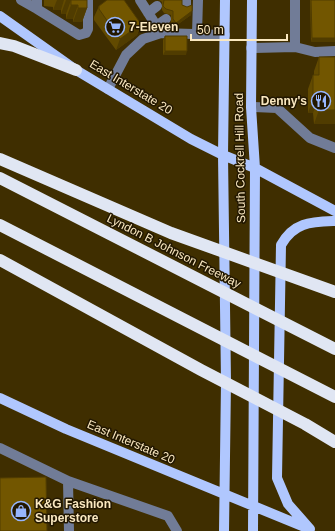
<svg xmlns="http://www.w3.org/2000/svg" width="335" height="531" font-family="Arial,sans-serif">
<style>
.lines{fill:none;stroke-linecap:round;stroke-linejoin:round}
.minor{stroke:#717c97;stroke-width:10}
.major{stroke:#b0c7fe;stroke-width:10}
.highway{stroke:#e0e6f3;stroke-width:12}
.wall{fill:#624a00}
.shaded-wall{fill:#503c00}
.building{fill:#725600;stroke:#503c00}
.labels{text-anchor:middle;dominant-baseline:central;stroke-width:3;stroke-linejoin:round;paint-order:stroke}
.poi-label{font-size:12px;font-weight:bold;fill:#fae8c0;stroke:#221700;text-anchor:start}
.street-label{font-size:12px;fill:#fae8c0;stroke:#221700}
</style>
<rect width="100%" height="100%" fill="#3f2e00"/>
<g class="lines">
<path class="minor" d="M21,0L37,9V0
M140,0L161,33
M186,0V5
M37,9L79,35L86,33L88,29V0
M148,13L157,6
M156,26L166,19
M197,34L198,0
M295,47V0
M251,48L295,47L315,52L335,51
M108,89L126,55L143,39L161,33L225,35
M251,107L277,108L310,138L335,148
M0,448L68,481
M69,531L68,481L168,516L177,531"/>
<path class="major" d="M252,0L251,107L255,168L253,531
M0,16L76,70L191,139L223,155L255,168L335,211
M0,398L66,429L307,528
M310,529L288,504L277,478L281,245C294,222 311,222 335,221
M224,531L226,382L223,155L225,0"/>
<path class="highway" d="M0,43L14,46L76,70
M0,159L171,233L335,292
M0,178L335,349
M0,225L335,397
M0,260L201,370L305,424L335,442"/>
</g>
<path class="wall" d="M44,0H87V8L82,22H73V19H66V14H61V10H53V7L44,6Z
M159,0H182V5L191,15L174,27L171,23V15L164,13L162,10V2Z
M310,0H335L311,42Z
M99,6L141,24L137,35L116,50L94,20V17Z
M165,36L186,55H163V40Z
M319,57L335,124H314L313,113H308V89L313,75H314V71Z"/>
<path class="shaded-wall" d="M57,0H64L61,10H53Z
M66,0H71L66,14H61Z
M71,5H78L73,19H66Z
M78,8H87L82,22H73Z
M192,11L191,15L174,27L176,23Z
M141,24L137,35L116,50L120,39Z
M312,38H335V42H311Z
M165,51H187L186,55H163Z
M313,99H318L313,113H308Z
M319,110H335V124H314Z"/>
<path class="building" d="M66,0H87V8H78V5H71V0Z
M107,0H124L141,24L120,39L99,9V6Z
M164,0H182V5L187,7L192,5V11L176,23L173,19V11L166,9L163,6Z
M311,0H335V38H312Z
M165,36H187V51H165Z
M319,57H335V110H319L318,99H313V75H319Z
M46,477L47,531H0V478Z"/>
<defs>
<g id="supermarket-ring" transform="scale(1)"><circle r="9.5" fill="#221700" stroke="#97b6fd" stroke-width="1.5"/><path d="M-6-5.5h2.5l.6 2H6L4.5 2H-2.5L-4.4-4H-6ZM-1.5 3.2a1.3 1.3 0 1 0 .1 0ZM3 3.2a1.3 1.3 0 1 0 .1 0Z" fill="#97b6fd"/></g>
<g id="restaurant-ring" transform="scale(1)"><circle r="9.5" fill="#221700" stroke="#97b6fd" stroke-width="1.5"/><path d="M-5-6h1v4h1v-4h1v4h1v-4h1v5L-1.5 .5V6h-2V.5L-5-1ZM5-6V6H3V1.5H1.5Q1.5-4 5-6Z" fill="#97b6fd"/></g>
<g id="shop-ring" transform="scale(1)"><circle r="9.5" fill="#221700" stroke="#97b6fd" stroke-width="1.5"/><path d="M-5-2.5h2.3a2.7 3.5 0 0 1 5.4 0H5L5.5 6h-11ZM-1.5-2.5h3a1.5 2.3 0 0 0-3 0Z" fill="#97b6fd"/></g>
</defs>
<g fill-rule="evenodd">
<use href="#supermarket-ring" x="115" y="27"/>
<use href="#restaurant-ring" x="321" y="101"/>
<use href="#shop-ring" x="21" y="511"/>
</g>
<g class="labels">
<g class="poi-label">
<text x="129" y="27">7-Eleven</text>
<text x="307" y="101" text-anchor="end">Denny's</text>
<text x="35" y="504">K&amp;G Fashion<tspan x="35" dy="14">Superstore</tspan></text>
</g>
<g class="street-label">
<text transform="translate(131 87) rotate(31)">East Interstate 20</text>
<text transform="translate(240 158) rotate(-91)">South Cockrell Hill Road</text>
<text transform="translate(174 251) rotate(27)">Lyndon B Johnson Freeway</text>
<text transform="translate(131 442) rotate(23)">East Interstate 20</text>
</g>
</g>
<path d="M191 34v6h96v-6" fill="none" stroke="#fae8c0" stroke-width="2"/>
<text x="197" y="34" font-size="12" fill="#fae8c0" stroke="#221700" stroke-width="3" paint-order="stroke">50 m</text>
</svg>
